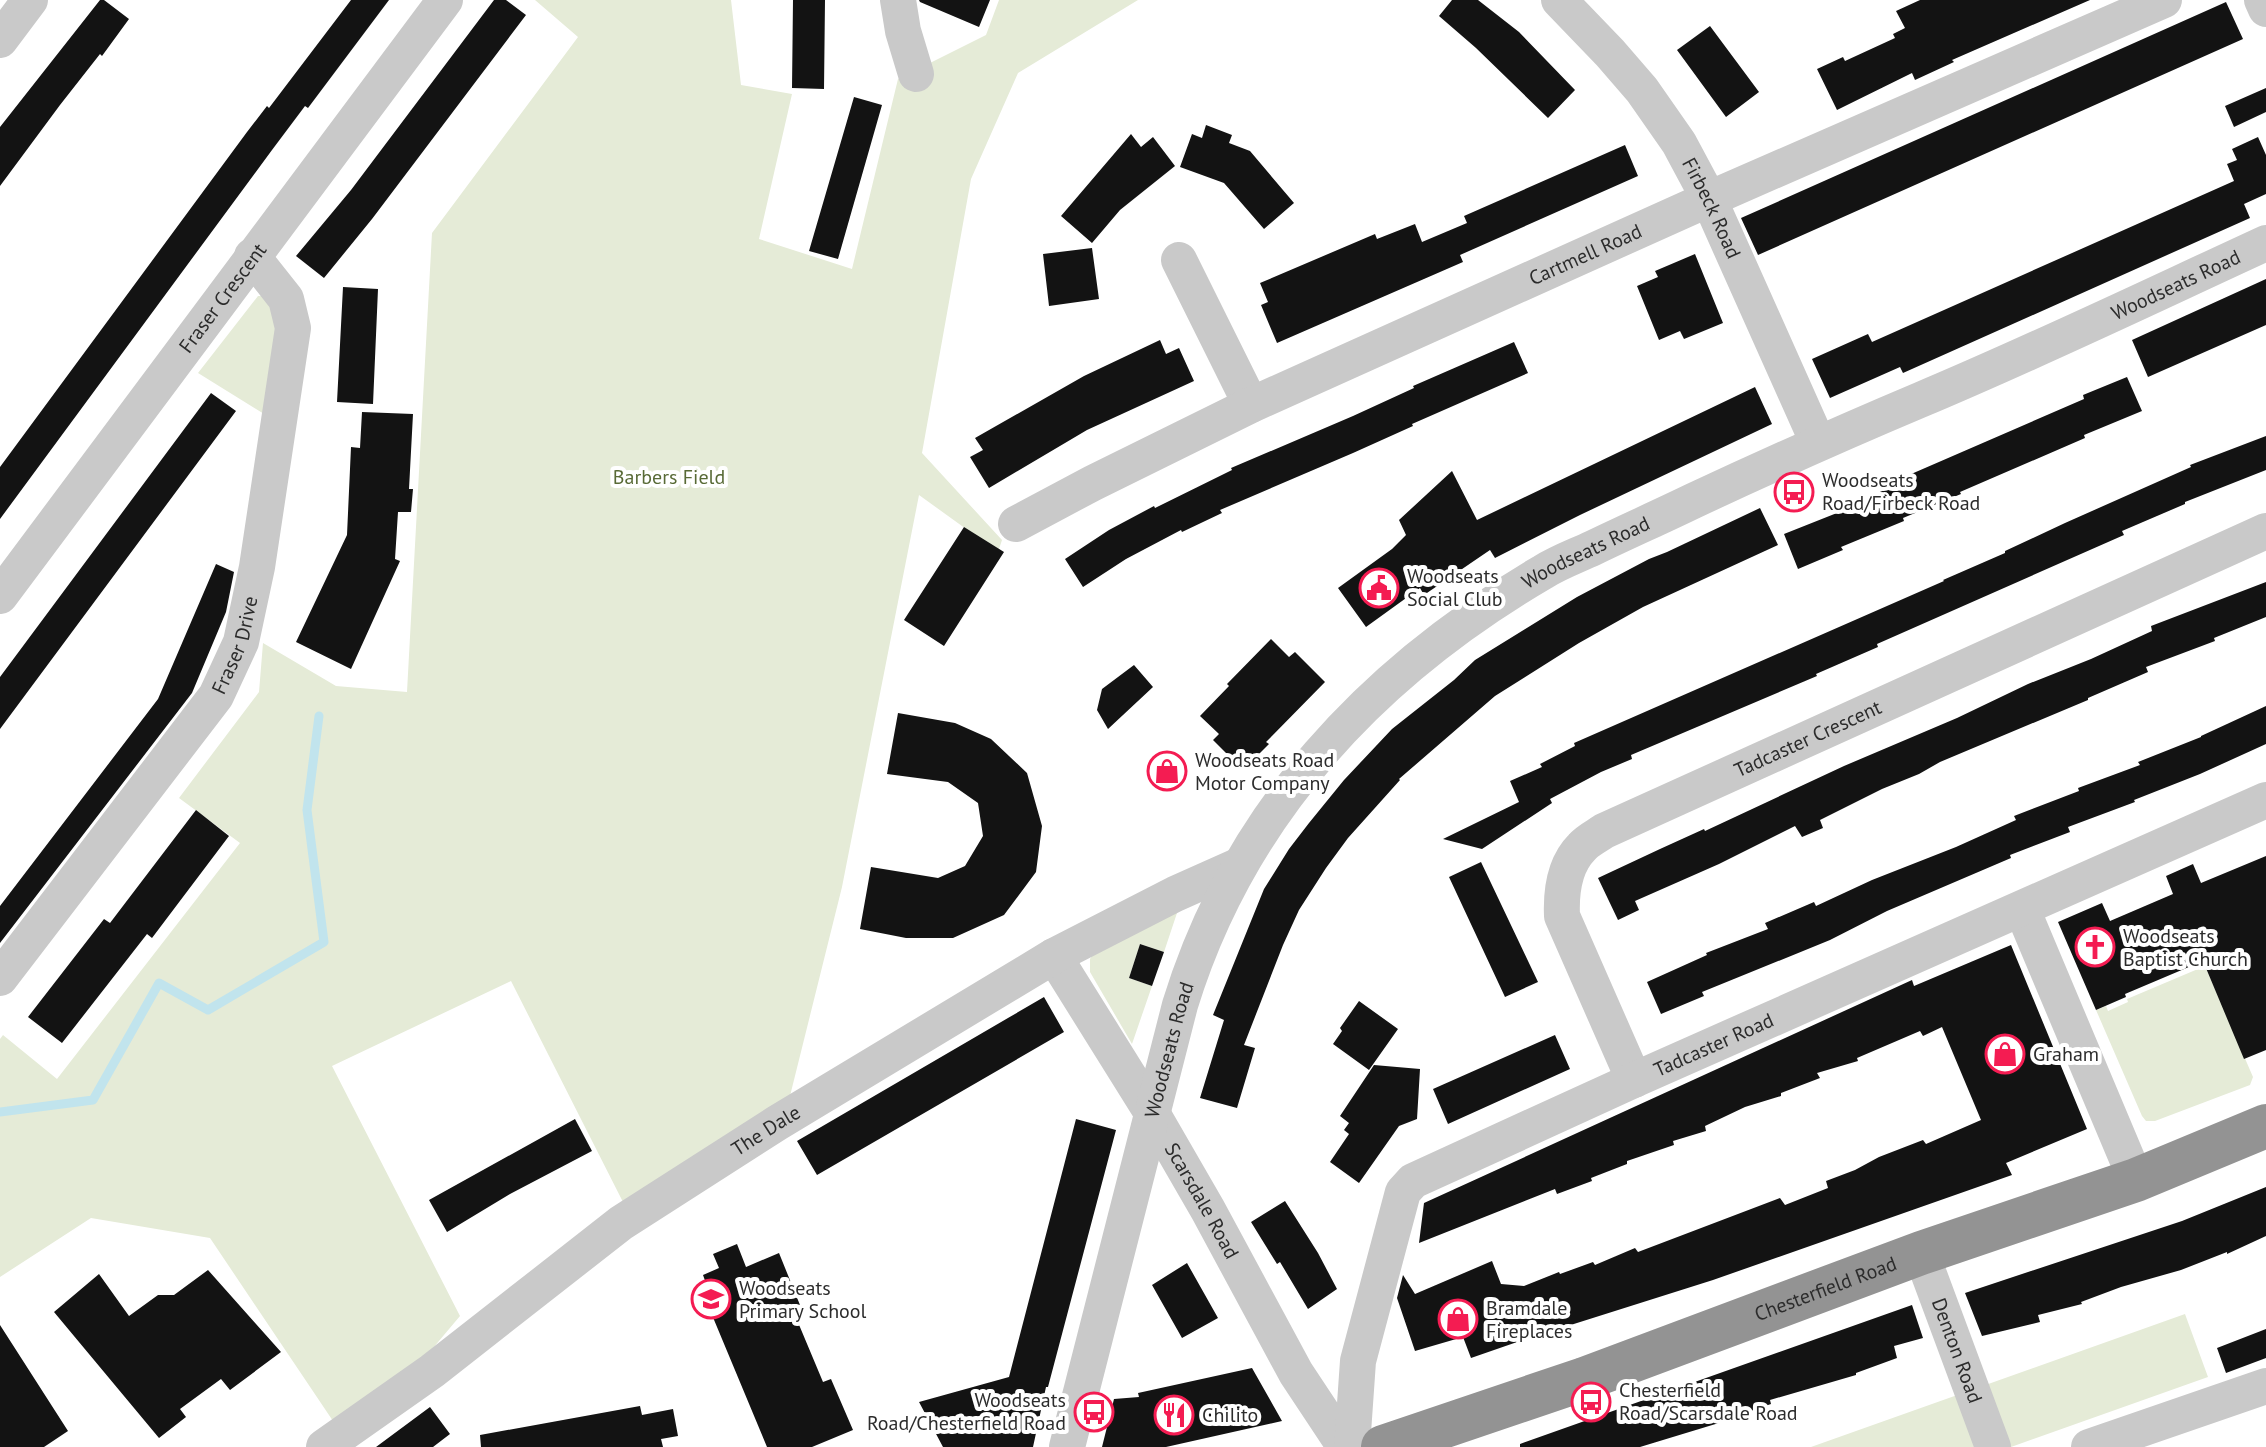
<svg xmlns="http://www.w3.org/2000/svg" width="2266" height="1447" font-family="'PT Sans',sans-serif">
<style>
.green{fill:#e5ebd7}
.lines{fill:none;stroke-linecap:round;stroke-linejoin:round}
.stream{stroke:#c1e4ed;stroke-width:9}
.building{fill:#131313}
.minor{stroke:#c9c9c9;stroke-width:36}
.highway{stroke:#939393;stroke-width:44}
.labels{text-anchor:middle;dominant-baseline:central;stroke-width:8;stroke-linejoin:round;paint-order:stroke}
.street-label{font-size:20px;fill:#2c2c2c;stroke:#fff}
.park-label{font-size:20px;fill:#586a36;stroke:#fff}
.poi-label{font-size:20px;fill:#2c2c2c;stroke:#fff;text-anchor:start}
</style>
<rect width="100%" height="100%" fill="#fff"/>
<path class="green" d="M535,0H731L741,85L792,94L759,239L852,269L898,79L986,35L999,0H1138L1018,73L971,179L922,453L1002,540L998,552L919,495L842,887L789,1100L625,1206L511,981L332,1066L460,1316L417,1367L333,1421L210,1238L91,1218L0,1277V1039L3,1035L57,1079L240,843L179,798L259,692L263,643L336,686L407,692L432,233L578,37Z
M258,296H272L284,307L269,417L198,373Z
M1178,910L1164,952L1140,944L1129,978L1152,986L1132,1044L1090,972V959L1095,950Z
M2205,966L2253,1077L2250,1085L2155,1121H2146L2142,1116L2096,1010L2106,1006L2108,1011L2128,1002L2127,999Z
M2185,1314L2208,1377L2011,1447H1811Z"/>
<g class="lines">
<path class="stream" d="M0,1112L93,1100L159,983L208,1010L324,942L307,810L319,716"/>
</g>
<path class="building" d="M100,0H104L129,19L102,56L100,54L60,105L0,186V127Z
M351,0H389L308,108L305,106L272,150L0,519V467L247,132L267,106L269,108Z
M494,0H506L526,15L372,219L324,278L296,256L351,190Z
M793,0H825L824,89L792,88Z
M919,0H990L979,27L920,2Z
M1452,0H1478L1519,32L1575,90L1548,118L1476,48L1439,16Z
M1920,0H2090L1952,60L1954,62L1915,80L1912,73L1837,110L1817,69L1843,57L1845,61L1895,38L1893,34L1905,28L1896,11Z
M2226,2L2243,39L1758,255L1741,218Z
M1710,26L1759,92L1726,117L1677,50Z
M2266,88V112L2234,127L2225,106Z
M854,97L882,105L838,259L809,251Z
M1206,125L1232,135L1229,143L1250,151L1294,203L1264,229L1224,183L1180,167L1192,134L1202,138Z
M1131,134L1141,147L1153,137L1175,166L1120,210L1092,243L1061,216Z
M2258,137L2266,155V194L2244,204L2250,218L1903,373L1900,367L1830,398L1812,359L1868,334L1872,342L2234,181L2227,164L2237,160L2232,149Z
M1625,145L1638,176L1460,255L1463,262L1277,343L1261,305L1268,302L1260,283L1375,234L1377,239L1415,224L1422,242L1467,223L1464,216Z
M1092,248L1099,299L1049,306L1043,254Z
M1695,254L1723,323L1684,339L1680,331L1659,340L1637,286L1658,277L1655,271Z
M2266,279V325L2148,377L2132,340Z
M343,287L378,289L373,404L337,402Z
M1160,340L1166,354L1179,348L1194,381L1087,430L989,488L970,457L983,450L975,438L1084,376Z
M1514,342L1528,373L1412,424L1413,426L1353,453L1220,510L1222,513L1182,532L1181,530L1126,559L1083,587L1065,559L1109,530L1154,506L1155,508L1232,470L1231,468L1353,416L1414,388L1413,386Z
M2127,377L2142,411L2084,435L2085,438L1960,492L1961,494L1903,518L1904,521L1841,547L1843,550L1798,569L1784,534L1847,509L1846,506L1904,482L1902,478L2084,399L2083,395Z
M1755,387L1772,424L1580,515L1495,558L1490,550L1424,595L1420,588L1366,627L1338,588L1392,549L1406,535L1399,520L1452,471L1477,520Z
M211,393L236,411L0,729V677Z
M362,412L413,414L409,489H413L411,512H398L395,559L400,561L351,669L296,642L347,535L351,447L360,448Z
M2266,436V470L2185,502V504L2122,531L2124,535L1877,644L1878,647L1816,674L1817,676L1631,755L1632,759L1601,772L1550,799L1552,803L1482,849L1443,839L1519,802L1510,781L1542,767L1540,764L1575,746L1574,743L1944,581L1943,580L2005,553V551L2065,523L2191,467L2190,465Z
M1760,508L1778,545L1643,607L1579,643L1495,696L1399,779L1400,780L1348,838L1326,868L1299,910L1283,945L1244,1045L1255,1048L1237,1108L1200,1098L1224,1020L1213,1015L1264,889L1289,849L1309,823L1344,780L1392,729L1454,680L1475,660L1577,597L1649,559L1667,552Z
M964,527L1004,552L944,646L904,620Z
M216,564L234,572L226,612L192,693L0,943V906L158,699Z
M2266,582V617L2214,638L2215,641L2146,667L2148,672L2088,698V700L1940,762L1919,774L1882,789L1820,820L1823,828L1802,837L1795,826L1719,864L1635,901L1639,910L1618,920L1598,878L1660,849L1704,829L1705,831L1844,766L1957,718L2028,684L2091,659L2152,631L2151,626Z
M1271,639L1289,657L1295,652L1325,682L1266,742L1269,744L1243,770L1213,740L1219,734L1200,716L1229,686L1227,684Z
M1134,665L1153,687L1108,729L1097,710L1102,689Z
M2266,706V744L2200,774L2134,800L2135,802L2068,827L2070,832L2010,855L2011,858L1887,911L1830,940L1702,992L1704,996L1661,1014L1647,982L1707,955L1706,953L1768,929L1765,923L1814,902L1816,906L1872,880L1956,847L2016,820L2014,816L2079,791L2078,788L2140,765L2138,762L2201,737V736Z
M898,713L955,723L991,739L1027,773L1042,826L1036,872L1004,915L953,938H906L860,929L871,867L938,878L965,866L983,836L978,803L948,782L887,774Z
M196,810L229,836L152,938L147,934L62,1043L28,1017L104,919L110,923Z
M2266,856V1050L2244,1059L2203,961L2125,994L2126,997L2096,1010L2058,922L2102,903L2110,921L2173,894L2166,876L2193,864L2201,883Z
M1481,862L1538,982L1505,997L1449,877Z
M1140,944L1164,952L1152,986L1129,978Z
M2011,945L2087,1129L2006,1163L2012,1175L1713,1280L1520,1341L1471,1358L1463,1337L1415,1351L1397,1298L1403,1275L1415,1294L1492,1261L1501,1284L1524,1286L1559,1272L1560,1274L1593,1262L1595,1265L1635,1248L1638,1252L1780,1198L1785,1205L1828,1188L1826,1181L1855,1170L1879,1157L1923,1140L1926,1144L1981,1120L1942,1027L1923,1036L1920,1031L1857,1058L1858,1061L1817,1073L1820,1078L1781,1093V1096L1745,1107L1705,1126L1706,1131L1673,1141L1674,1145L1627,1161V1164L1591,1178L1592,1181L1557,1194L1555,1189L1419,1243L1424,1203L1912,980L1914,986Z
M1044,997L1064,1032L817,1175L797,1141Z
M1359,1001L1398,1029L1369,1070L1333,1044L1342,1031L1340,1028Z
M1555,1035L1570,1069L1448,1124L1433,1089Z
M1374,1065L1420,1069L1417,1119L1399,1126L1359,1183L1330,1162L1349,1134L1344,1130L1349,1123L1340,1116Z
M575,1119L592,1151L510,1194L447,1232L429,1200Z
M1076,1119L1116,1130L1048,1387H1046L1033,1447H943L919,1402L1009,1377Z
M2266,1187V1236L2227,1254V1252L2181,1270L2121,1287L2081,1302L2082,1304L2038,1315L2040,1322L1982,1336L1965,1293L2182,1221Z
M1285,1201L1318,1253L1337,1289L1308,1309L1280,1262L1277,1264L1251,1222Z
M737,1244L746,1267L779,1253L800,1305L792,1308L823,1382L831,1379L853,1430L812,1447H767L702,1291L708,1289L703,1275L719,1268L713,1254Z
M1187,1263L1218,1318L1182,1338L1152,1285Z
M208,1270L281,1352L230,1390L221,1379L180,1409L186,1417L159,1438L54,1312L99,1274L129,1316L158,1295H174Z
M1912,1305L1923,1338L1894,1346L1897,1358L1856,1373V1375L1770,1400L1771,1404L1731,1418L1732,1419L1640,1447H1520V1444Z
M0,1325L68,1431L44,1447H0Z
M2266,1329V1358L2226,1373L2217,1348Z
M1252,1368L1282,1421L1166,1447H1102L1114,1399L1139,1397L1138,1393Z
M640,1406L642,1415L673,1409L678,1436L661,1439L663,1447H481L480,1435Z
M430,1407L450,1434L433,1447H376Z"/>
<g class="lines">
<g class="minor">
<path d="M898,0L903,31L916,74"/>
<path id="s1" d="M1559,0L1610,53L1642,90L1679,143L1709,199L1818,443"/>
<path d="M2262,0L2266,9"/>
<path d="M0,40L30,0"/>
<path d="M1179,260L1251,405"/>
<path id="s2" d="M1016,524L1093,483L1251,405L1709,199L2164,0"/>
<path id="s3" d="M0,596L445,0"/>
<path d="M2022,909L2136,1180"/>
<path id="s4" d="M1054,956L1152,1113L1208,1210L1296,1373L1345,1447"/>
<path id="s5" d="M0,978L216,696L241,642L257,567L293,328L286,299L252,256"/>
<path id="s6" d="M1634,1080L1562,916C1561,893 1564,865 1582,847C1588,840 1597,836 1604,831L2266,531"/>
<path id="s7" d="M1921,1253L1993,1447"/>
<path id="s8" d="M324,1447L432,1371L621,1223L777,1123L1054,956L1175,894L1240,865"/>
<path id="s9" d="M1067,1447L1180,1005C1239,813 1372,672 1543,572C1559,562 1576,556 1593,548C1626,532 1660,517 1693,501C1768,466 1844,432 1920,400C2037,351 2151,296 2266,243"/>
<path id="s10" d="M1352,1447L1358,1361L1403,1192L1413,1181L1634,1080L2266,800"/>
<path d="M2089,1447L2266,1386"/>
</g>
<path class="highway" id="s11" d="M1383,1447L1584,1379L1921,1253L2136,1180L2266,1126"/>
</g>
<defs>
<g id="bus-ring" transform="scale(2)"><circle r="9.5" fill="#fff" stroke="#f41c52" stroke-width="1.5"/><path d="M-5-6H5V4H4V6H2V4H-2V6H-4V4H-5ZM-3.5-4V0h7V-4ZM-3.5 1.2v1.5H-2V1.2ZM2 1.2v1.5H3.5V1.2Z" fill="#f41c52"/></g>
<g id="civic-ring" transform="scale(2)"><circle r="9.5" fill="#fff" stroke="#f41c52" stroke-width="1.5"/><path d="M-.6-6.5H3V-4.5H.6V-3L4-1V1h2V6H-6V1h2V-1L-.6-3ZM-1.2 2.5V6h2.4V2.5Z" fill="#f41c52"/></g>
<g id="shop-ring" transform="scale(2)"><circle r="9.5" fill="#fff" stroke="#f41c52" stroke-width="1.5"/><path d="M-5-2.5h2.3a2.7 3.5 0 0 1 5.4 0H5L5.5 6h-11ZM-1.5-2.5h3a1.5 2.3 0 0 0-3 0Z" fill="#f41c52"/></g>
<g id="church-ring" transform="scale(2)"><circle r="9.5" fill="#fff" stroke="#f41c52" stroke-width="1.5"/><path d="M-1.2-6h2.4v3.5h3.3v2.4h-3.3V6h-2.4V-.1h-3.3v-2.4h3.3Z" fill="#f41c52"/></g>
<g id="school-ring" transform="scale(2)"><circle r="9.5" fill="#fff" stroke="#f41c52" stroke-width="1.5"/><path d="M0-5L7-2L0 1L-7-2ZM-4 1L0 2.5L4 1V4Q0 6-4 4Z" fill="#f41c52"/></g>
<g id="restaurant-ring" transform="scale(2)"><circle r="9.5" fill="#fff" stroke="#f41c52" stroke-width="1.5"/><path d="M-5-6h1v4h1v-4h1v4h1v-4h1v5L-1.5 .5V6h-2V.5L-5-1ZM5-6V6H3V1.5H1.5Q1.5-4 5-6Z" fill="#f41c52"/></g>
</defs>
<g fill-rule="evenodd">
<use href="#bus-ring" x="1794" y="492"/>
<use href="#civic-ring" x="1379" y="588"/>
<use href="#shop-ring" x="1167" y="771"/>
<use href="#church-ring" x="2095" y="947"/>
<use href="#shop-ring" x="2005" y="1054"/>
<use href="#school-ring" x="711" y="1299"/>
<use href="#shop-ring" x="1458" y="1319"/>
<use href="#bus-ring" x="1591" y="1402"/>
<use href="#bus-ring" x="1094" y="1412"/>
<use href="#restaurant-ring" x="1174" y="1415"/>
</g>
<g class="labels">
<g class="street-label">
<text stroke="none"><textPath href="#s1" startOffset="260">Firbeck Road</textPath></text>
<text stroke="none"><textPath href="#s2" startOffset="630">Cartmell Road</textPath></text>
<text stroke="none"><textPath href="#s9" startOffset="1730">Woodseats Road</textPath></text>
<text stroke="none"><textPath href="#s3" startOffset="372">Fraser Crescent</textPath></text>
<text stroke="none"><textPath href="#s9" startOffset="1082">Woodseats Road</textPath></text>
<text stroke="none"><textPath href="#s5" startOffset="410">Fraser Drive</textPath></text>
<text stroke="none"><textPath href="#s6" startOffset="504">Tadcaster Crescent</textPath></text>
<text stroke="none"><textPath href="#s10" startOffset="606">Tadcaster Road</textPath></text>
<text stroke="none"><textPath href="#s9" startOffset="410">Woodseats Road</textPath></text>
<text stroke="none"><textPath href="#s8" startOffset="544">The Dale</textPath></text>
<text stroke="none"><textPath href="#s4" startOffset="286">Scarsdale Road</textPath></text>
<text stroke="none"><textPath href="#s11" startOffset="470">Chesterfield Road</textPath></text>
<text stroke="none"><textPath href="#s7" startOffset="104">Denton Road</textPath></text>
</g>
<g class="park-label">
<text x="669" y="477">Barbers Field</text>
</g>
<g class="poi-label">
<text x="1822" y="480">Woodseats<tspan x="1822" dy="23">Road/Firbeck Road</tspan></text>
<text x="1407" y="576">Woodseats<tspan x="1407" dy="23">Social Club</tspan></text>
<text x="1195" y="760">Woodseats Road<tspan x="1195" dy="23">Motor Company</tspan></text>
<text x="2123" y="936">Woodseats<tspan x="2123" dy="23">Baptist Church</tspan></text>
<text x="2033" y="1054">Graham</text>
<text x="739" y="1288">Woodseats<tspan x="739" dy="23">Primary School</tspan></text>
<text x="1486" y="1308">Bramdale<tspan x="1486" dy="23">Fireplaces</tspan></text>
<text x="1619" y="1390">Chesterfield<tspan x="1619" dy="23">Road/Scarsdale Road</tspan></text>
<text x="1066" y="1400" text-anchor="end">Woodseats<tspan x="1066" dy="23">Road/Chesterfield Road</tspan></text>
<text x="1202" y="1415">Chilito</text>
</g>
</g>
</svg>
